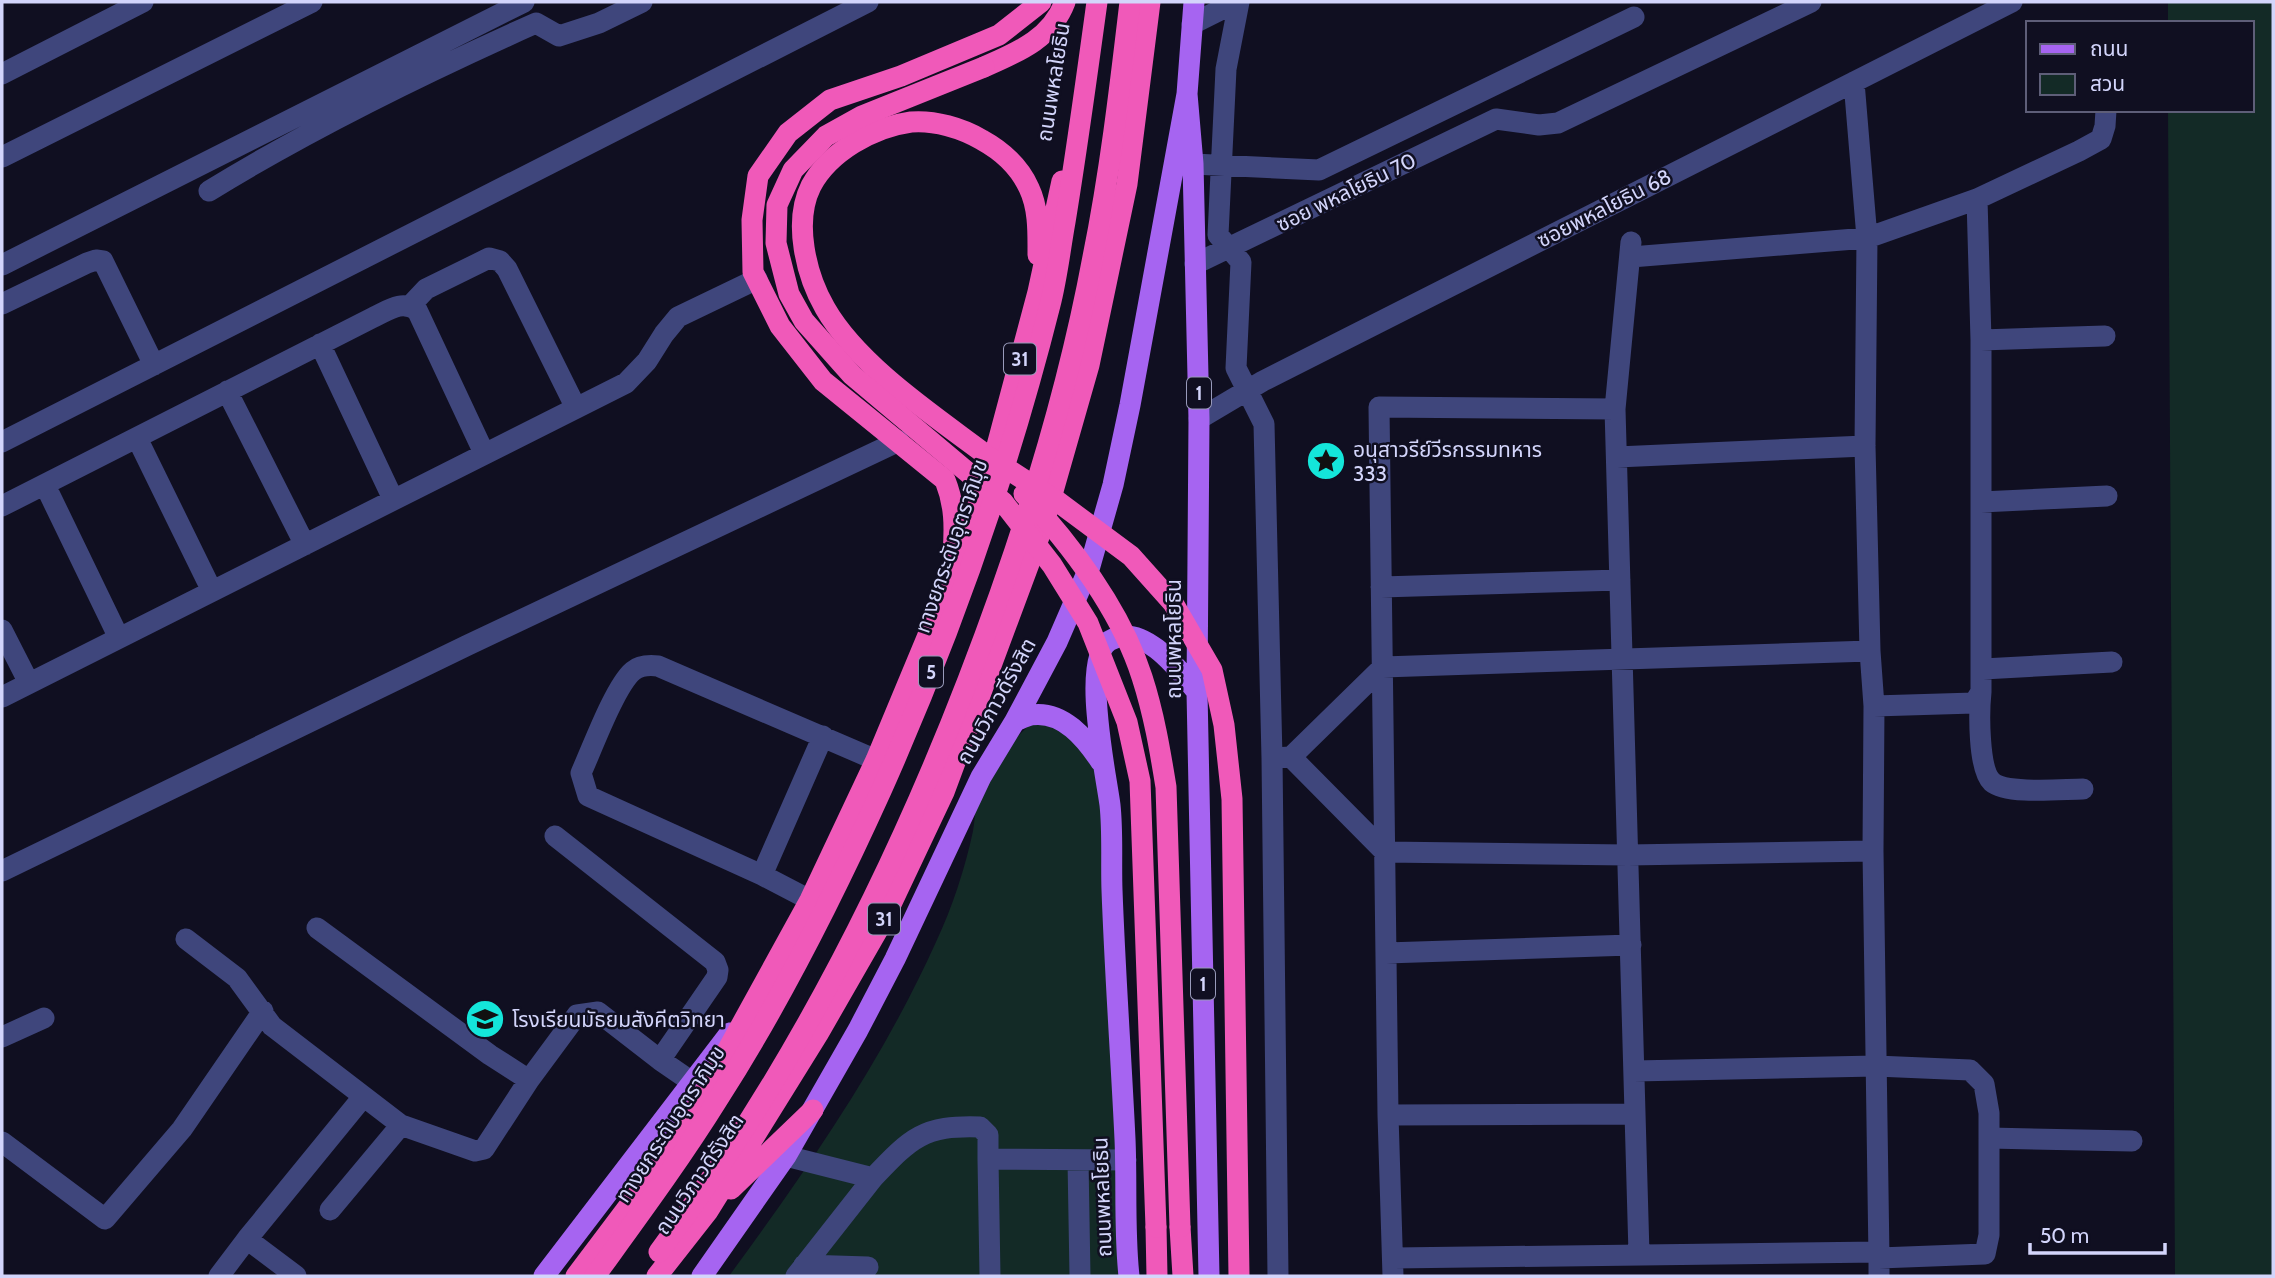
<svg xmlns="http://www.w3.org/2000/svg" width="2275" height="1278" font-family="Cabin,'Noto Sans Thai',sans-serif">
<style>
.green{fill:#132a26}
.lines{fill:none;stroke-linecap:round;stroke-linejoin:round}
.minor{stroke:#3f467c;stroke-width:21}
.major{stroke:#a664f1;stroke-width:21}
.highway{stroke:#f059b9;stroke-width:21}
.highway-bridge{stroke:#f059b9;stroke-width:21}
.labels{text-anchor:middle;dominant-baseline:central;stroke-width:5;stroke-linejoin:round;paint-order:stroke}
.shield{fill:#100f21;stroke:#989aba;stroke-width:2}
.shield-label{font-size:19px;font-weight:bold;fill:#d3d5fb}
.street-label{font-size:21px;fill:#d3d5fb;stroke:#100f21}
.poi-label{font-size:21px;fill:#d3d5fb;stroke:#100f21;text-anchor:start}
</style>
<rect width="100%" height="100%" fill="#100f21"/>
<path class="green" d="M2168,2H2273V1276H2175L2168,110H2252V23H2168Z
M1034,720L1081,735L1104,780L1123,1276H729C806,1171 882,1062 936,942C952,908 965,869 973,831C976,815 975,795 981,779C985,769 1024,730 1034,720Z"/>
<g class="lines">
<path class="minor" d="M1239,2L1226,69L1218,235L1241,262L1236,368L1264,424L1272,758L1278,1276
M1192,24L1236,2
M2,74L143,2
M1854,82L1867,238L1865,446L1870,651L1874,706L1873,851L1879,1258
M2,157L312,2
M1193,164L1319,170L1634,17
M209,191C313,127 424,73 536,23L559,36L599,23L642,2
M1631,242L1615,409L1639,1254
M1631,257L1867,238L1977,199L2079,151L2101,139L2105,126L2106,110
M1195,264L1496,119L1539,125L1558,123L1811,2
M2,265L524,2
M2,304L87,263L96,260L103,261L154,365
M410,306L426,289L489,258L500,261L507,269L576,408
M1981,340L2105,336
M320,344L393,499
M227,391L305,545
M1199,419L1263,381L2012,2
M137,438L212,591
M2,442L868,2
M1617,457L1865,446
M45,485L119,638
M1981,502L2107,496
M2,506L374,317C389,310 401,300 417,310L484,453
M1381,587L1620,580
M2,630L29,683
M1983,669L2112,662
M1981,692C1979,711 1978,769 1992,782C2007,795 2063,789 2083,789
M2,697L626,383L647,361L664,334L678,317L757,279
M1874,706L1974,703L1981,692V340L1977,199
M1291,757L1383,667L1870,651
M1272,758L1291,757L1385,852L1628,855L1873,851
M555,836L715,962L718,970L717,977L660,1060
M2,871L468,645L899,441
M762,875L823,736
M810,900L762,875L588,796L581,773C592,749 615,686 633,671C640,665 649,665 658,666L876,760
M317,928L490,1055L529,1080L577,1015L598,1012L660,1060L692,1082
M186,939L237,978L272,1026L401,1125L475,1151L484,1149L529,1080
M1386,953L1631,945
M2,1037L44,1018
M1634,1071L1876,1066L1970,1070L1984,1084L1989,1113V1235L1985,1254L1879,1258V1276
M1388,1115L1635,1114
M1989,1138L2132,1141
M2,1142L105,1219L182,1129L263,1011
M786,1156L873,1178C911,1138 923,1125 980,1127L988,1135V1159L1126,1160
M988,1159L990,1276
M1078,1160L1080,1276
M330,1210L401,1125
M247,1239L296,1276
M1394,1258L1879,1252
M804,1265L868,1267
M219,1276L247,1239L363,1097
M796,1276L873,1178
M1393,1276L1388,1115L1379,407L1615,409"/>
<path class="major" d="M1194,2L1187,94L1193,164L1199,419L1197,692L1209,1276
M1015,721C1020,719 1026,716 1031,715C1063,710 1086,739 1101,762
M544,1276L730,1033
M702,1276L786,1156L858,1030L895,959L981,777L1015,721L1057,642L1090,566L1113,485L1130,405L1187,94
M1129,1276C1124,1231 1127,1184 1125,1139C1121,1056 1115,973 1112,890C1111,862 1113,833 1110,805C1106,774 1081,659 1109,641C1142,620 1180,671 1197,692"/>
<path class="highway" d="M984,67C1018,52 1051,39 1065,2
M989,457C936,417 858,366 825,308C806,275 793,222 811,186C829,152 873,127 911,122C934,120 962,128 982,140C1002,151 1019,166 1029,188C1039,209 1038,233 1038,255
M953,553C955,527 955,505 945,480L823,381L780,326L753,272L752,220L758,176L788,133L830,100L901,76L999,35L1041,2
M731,1189L813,1110
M1156,1227L1157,1276
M1180,1227L1183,1276
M576,1276L677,1142L810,900L876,760L951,580L990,472L1038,292L1062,181
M657,1276L708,1211L818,1034L884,919L944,792L1043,526L1089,365L1127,184L1150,2"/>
<path class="highway-bridge" d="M984,67L862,116L826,136L793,170L777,205L776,243L789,294L804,321L852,375L1003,502L1052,565L1088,623L1127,722L1140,781L1156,1227
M989,457L1057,501L1131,556L1173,603L1212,670L1224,725L1232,799L1239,1276
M1024,494C1071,545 1121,611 1142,677C1154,714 1160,750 1166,787L1180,1227
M659,1252C789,1078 890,882 968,680C1021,543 1066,402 1093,257C1110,173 1120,87 1130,2
M595,1276C637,1218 680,1160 718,1099C781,1001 833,897 881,791C951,634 1008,472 1050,305C1057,278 1060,250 1065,222C1077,149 1087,75 1097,2"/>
</g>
<defs>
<g id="sight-disc" transform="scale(2.0125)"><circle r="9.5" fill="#14e6da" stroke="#100f21"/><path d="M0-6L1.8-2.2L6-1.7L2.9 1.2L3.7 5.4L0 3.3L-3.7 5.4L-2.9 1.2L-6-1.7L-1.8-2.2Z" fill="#111"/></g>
<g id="school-disc" transform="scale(2.0125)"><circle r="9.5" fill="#14e6da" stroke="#100f21"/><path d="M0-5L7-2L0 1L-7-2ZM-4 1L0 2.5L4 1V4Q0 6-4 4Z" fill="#111"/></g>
</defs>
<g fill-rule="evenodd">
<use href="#sight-disc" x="1326" y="461"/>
<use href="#school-disc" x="485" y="1019"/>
</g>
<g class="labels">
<g class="shield">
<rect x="1004" y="343.5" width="32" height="31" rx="5"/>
<rect x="1187" y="377.5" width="24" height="31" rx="5"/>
<rect x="919" y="656.5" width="24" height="31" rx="5"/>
<rect x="868" y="903.5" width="32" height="31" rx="5"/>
<rect x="1191" y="968.5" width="24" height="31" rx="5"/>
</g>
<g class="shield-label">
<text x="1020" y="359">31</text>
<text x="1199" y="393">1</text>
<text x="931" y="672">5</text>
<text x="884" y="919">31</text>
<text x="1203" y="984">1</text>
</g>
<g class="street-label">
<text transform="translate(1053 82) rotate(-81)">ถนนพหลโยธิน</text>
<text transform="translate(1346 192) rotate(-26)">ซอย พหลโยธิน 70</text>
<text transform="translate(1604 208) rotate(-27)">ซอยพหลโยธิน 68</text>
<text transform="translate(951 546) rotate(-71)">ทางยกระดับอุตราภิมุข</text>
<text transform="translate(1173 639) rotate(-90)">ถนนพหลโยธิน</text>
<text transform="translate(996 701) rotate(-61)">ถนนวิภาวดีรังสิต</text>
<text transform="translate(670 1124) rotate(-57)">ทางยกระดับอุตราภิมุข</text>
<text transform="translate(699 1174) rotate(-56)">ถนนวิภาวดีรังสิต</text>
<text transform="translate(1102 1197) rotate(-92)">ถนนพหลโยธิน</text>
</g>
<g class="poi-label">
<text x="1353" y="449">อนุสาวรีย์วีรกรรมทหาร<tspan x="1353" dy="24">333</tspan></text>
<text x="512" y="1019">โรงเรียนมัธยมสังคีตวิทยา</text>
</g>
</g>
<rect width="2275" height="1278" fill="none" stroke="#d3d5fb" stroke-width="7"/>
<rect x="2026" y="21" width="228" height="91" fill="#100f21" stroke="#5e5e78" stroke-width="2"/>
<rect x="2040" y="44" width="35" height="10" fill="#a664f1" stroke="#5e5e78" stroke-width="2"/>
<text x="2090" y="56" font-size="21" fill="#d3d5fb">ถนน</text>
<rect x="2040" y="74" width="35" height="21" fill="#132a26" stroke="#5e5e78" stroke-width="2"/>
<text x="2090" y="91" font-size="21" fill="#d3d5fb">สวน</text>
<path d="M2030 1243v10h135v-10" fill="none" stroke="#d3d5fb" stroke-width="3.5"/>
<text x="2040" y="1243" font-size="21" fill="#d3d5fb" stroke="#100f21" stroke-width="5" paint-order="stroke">50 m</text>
</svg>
